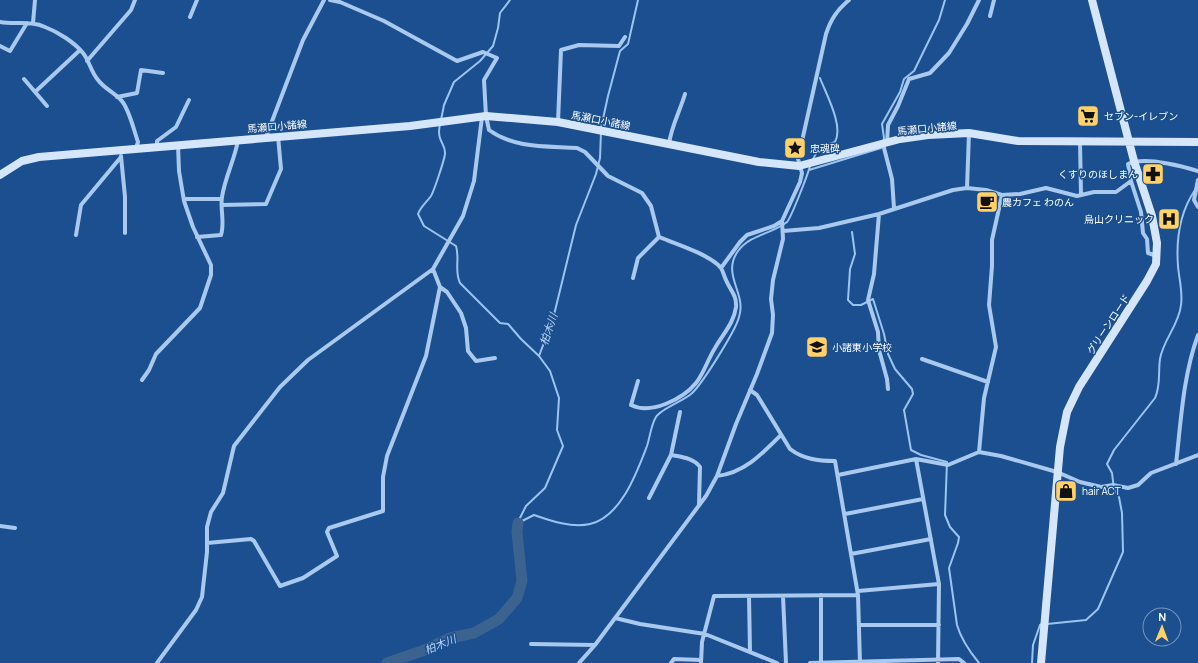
<svg xmlns="http://www.w3.org/2000/svg" width="1198" height="663" font-family="Manrope,'Noto Sans JP',sans-serif">
<style>
.lines{fill:none;stroke-linecap:round;stroke-linejoin:round}
.stream{stroke:#9cc4f0;stroke-width:2}
.river{stroke:#3c6290;stroke-width:11}
.street{stroke:#a9c9ee;stroke-width:4}
.secondary{stroke:#d6e6fa;stroke-width:8}
.labels{text-anchor:middle;dominant-baseline:central;stroke-width:3;stroke-linejoin:round;paint-order:stroke}
.poi-label{font-size:10px;fill:#fff;stroke:#1b4f8f;text-anchor:start}
.street-label{font-size:10px;fill:#fff;stroke:#1b4f8f}
.water-label{font-size:11px;font-style:italic;fill:#b5d3f5;stroke:#1b4f8f}
</style>
<rect width="100%" height="100%" fill="#1b4f8f"/>
<g class="lines">
<path class="stream" d="M441,120L444,105L454,82L480,61L493,46L498,28L500,13L510,0
M440,124C436,142 446,143 445,154C444,161 434,191 431,196C426,203 421,206 418,214L424,226L456,246C460,258 454,271 460,283L500,323L508,324L521,339L539,356
M601,128L608,96L620,51L628,44L638,0
M883,142L884,138L882,124L900,92L904,79L914,71L939,20L945,0
M813,160C817,148 823,146 835,142C844,126 826,94 820,78
M809,170L881,148
M852,232L855,254L850,269L848,300L853,305H861L873,299L884,334L888,354L895,369L912,389L913,394L904,410L911,450L921,455L947,462L945,515L950,527L959,537L958,543L949,568L957,625C961,639 970,652 979,663
M518,522L526,506L545,488L563,446L557,430L559,398L550,371L539,356L553,319L576,225L596,174L600,158L601,132
M518,523L534,515C551,521 572,528 590,524C621,517 637,472 647,446C650,437 651,425 656,417C661,409 683,401 691,394C701,386 736,330 739,317C747,293 721,275 738,251C751,234 772,234 787,222C791,218 808,174 810,166
M1047,624L1086,620L1098,609L1123,552L1122,513L1119,497L1114,489L1112,473L1107,464L1114,450L1155,398C1161,385 1158,372 1160,359C1163,340 1179,325 1181,305C1183,292 1179,279 1178,266C1176,240 1180,212 1195,190
M1032,663L1033,645L1040,625L1042,624"/>
<path class="river" d="M387,663L422,651L450,638L474,633L499,619L517,598L522,581L517,532L518,523"/>
<path class="street" d="M330,0L340,2L384,21L457,61L483,52L497,58L484,80L486,116L489,130C515,149 547,146 577,148L585,152L608,176L642,193L651,206L659,237C674,243 711,255 721,268C723,271 724,276 726,280C730,290 737,295 736,307C734,323 723,334 715,348C708,359 704,373 696,383C683,399 651,415 631,405L638,381
M990,16L994,0
M190,17L197,0
M0,22C15,25 31,20 45,27C58,32 74,42 83,53C89,60 91,72 98,80C104,88 113,92 121,100C129,108 134,131 138,142L136,148
M33,23L35,0
M0,46L10,51L27,23
M87,61L131,10L135,0
M24,79L47,106
M35,92L80,50
M117,97L137,93L141,70L163,73
M558,122L561,50L579,45L619,46L625,37
M266,137L303,40L324,0
M1080,142L1081,195
M887,143L888,125L898,106L909,79L930,73L949,53L967,24L979,0
M669,144C671,127 680,111 685,94
M883,144L892,179L894,208
M157,146V141L176,127L189,100
M121,156L125,197V233
M1198,180L1194,200L1198,207
M1131,181L1141,212L1143,233L1147,239L1148,253L1157,256
M967,188L969,133
M184,199H221
M222,205L266,204L281,169L278,136
M879,214L874,274L868,300L878,332L879,350L887,379L888,389
M783,231L819,228L879,214L953,190L967,188L986,190L1002,195L1020,194L1046,188L1077,196L1094,192H1116L1131,181L1128,164C1144,156 1181,166 1198,171
M76,235L81,205L121,157
M197,237L221,235C225,223 220,209 222,197C225,177 235,159 238,140
M721,268L740,242L747,235L774,226L782,221L800,182L802,173L798,159L826,34C831,19 837,10 849,0
M433,269L440,287L447,292L461,313L466,328L468,351L476,361L495,358
M633,278L638,258L659,237
M922,359L988,382
M142,380L149,370L156,354L200,308L211,275V265L193,227L184,201L179,171L178,145
M750,390L757,395L790,449C803,459 818,461 835,461L858,595L860,663
M979,452L984,398L996,347L989,305L992,266V240L1002,195
M671,455C681,457 694,458 700,467L699,504
M916,459L939,584L938,663
M1176,464C1181,421 1183,376 1198,335
M838,475L916,459L948,465L979,452L1001,456L1057,472L1080,482L1101,487L1113,485L1128,488L1138,485L1151,473L1198,455
M717,476C744,473 762,454 781,435
M649,498L671,455L680,412
M845,514L923,499
M0,526L15,528
M207,543L251,539L254,541L280,586L303,578L337,556L327,532L329,528L383,511V477L387,456L426,356L440,287
M851,554L931,539
M858,591L939,584
M821,595V663
M749,596L750,652
M783,596L786,663
M615,618L640,624L705,634L777,663
M859,625H939
M531,644L595,645
M157,663L196,610L202,597L207,552V527L211,512L223,493L234,446L280,387L308,360L433,269L463,216L474,181L482,117
M579,663L595,645L706,496L717,476L736,424L757,374L772,333L773,315L771,299L773,280L783,239L782,221
M671,663L674,659L701,660
M701,663L702,642L714,596L858,595
M810,663L959,659L964,663"/>
<path class="secondary" d="M0,175L22,161L39,157L410,126L486,116L558,122L759,162L799,166L900,139L928,135L969,133L1018,141L1198,142
M1041,663L1060,447L1067,412L1079,387L1147,281L1156,264L1157,243L1152,216L1134,161L1092,0"/>
</g>
<defs>
<g id="supermarket-square" transform="scale(1.15)"><rect x="-9" y="-9" width="18" height="18" rx="4" fill="#ffd166" stroke="#1b4f8f"/><path d="M-6-5.5h2.5l.6 2H6L4.5 2H-2.5L-4.4-4H-6ZM-1.5 3.2a1.3 1.3 0 1 0 .1 0ZM3 3.2a1.3 1.3 0 1 0 .1 0Z" fill="#111"/></g>
<g id="sight-square" transform="scale(1.15)"><rect x="-9" y="-9" width="18" height="18" rx="4" fill="#ffd166" stroke="#1b4f8f"/><path d="M0-6L1.8-2.2L6-1.7L2.9 1.2L3.7 5.4L0 3.3L-3.7 5.4L-2.9 1.2L-6-1.7L-1.8-2.2Z" fill="#111"/></g>
<g id="pharmacy-square" transform="scale(1.15)"><rect x="-9" y="-9" width="18" height="18" rx="4" fill="#ffd166" stroke="#1b4f8f"/><path d="M-2-6h4v4h4v4h-4v4h-4v-4h-4v-4h4Z" fill="#111"/></g>
<g id="cafe-square" transform="scale(1.15)"><rect x="-9" y="-9" width="18" height="18" rx="4" fill="#ffd166" stroke="#1b4f8f"/><path d="M-5.5-4.5H6V0H3Q3 3.5 0 3.5H-2.5Q-5.5 3.5-5.5 0ZM3-3.2v2h1.7v-2ZM-6 4.5H4V6H-6Z" fill="#111"/></g>
<g id="hospital-square" transform="scale(1.15)"><rect x="-9" y="-9" width="18" height="18" rx="4" fill="#ffd166" stroke="#1b4f8f"/><path d="M-5-5h3v3.5h4V-5h3V5h-3V1.5h-4V5h-3Z" fill="#111"/></g>
<g id="school-square" transform="scale(1.15)"><rect x="-9" y="-9" width="18" height="18" rx="4" fill="#ffd166" stroke="#1b4f8f"/><path d="M0-5L7-2L0 1L-7-2ZM-4 1L0 2.5L4 1V4Q0 6-4 4Z" fill="#111"/></g>
<g id="shop-square" transform="scale(1.15)"><rect x="-9" y="-9" width="18" height="18" rx="4" fill="#ffd166" stroke="#1b4f8f"/><path d="M-5-2.5h2.3a2.7 3.5 0 0 1 5.4 0H5L5.5 6h-11ZM-1.5-2.5h3a1.5 2.3 0 0 0-3 0Z" fill="#111"/></g>
</defs>
<g fill-rule="evenodd">
<use href="#supermarket-square" x="1088" y="116"/>
<use href="#sight-square" x="795" y="148"/>
<use href="#pharmacy-square" x="1153" y="174"/>
<use href="#cafe-square" x="987" y="202"/>
<use href="#hospital-square" x="1169" y="219"/>
<use href="#school-square" x="817" y="347"/>
<use href="#shop-square" x="1066" y="491"/>
</g>
<g class="labels">
<g class="poi-label">
<text x="1104" y="116">セブン-イレブン</text>
<text x="810" y="148">忠魂碑</text>
<text x="1138" y="174" text-anchor="end">くすりのほしまん</text>
<text x="1002" y="202">農カフェ わのん</text>
<text x="1154" y="219" text-anchor="end">烏山クリニック</text>
<text x="832" y="347">小諸東小学校</text>
<text x="1082" y="491">hair ACT</text>
</g>
<g class="street-label">
<text transform="translate(601 120) rotate(11)">馬瀬口小諸線</text>
<text transform="translate(277 126) rotate(-5)">馬瀬口小諸線</text>
<text transform="translate(927 128) rotate(-6)">馬瀬口小諸線</text>
<text transform="translate(1108 324) rotate(-57)">グリーンロード</text>
</g>
<g class="water-label">
<text transform="translate(548 329) rotate(-71)">柏木川</text>
<text transform="translate(440 644) rotate(-22)">柏木川</text>
</g>
</g>
<g transform="translate(1162 627) rotate(1)"><circle r="19" fill="#1b4f8f" stroke="#7695bc"/>
<path d="M0-3L7 15L0 10L-7 15Z" fill="#ffd166"/>
<text y="-6" font-size="11" font-weight="bold" text-anchor="middle" fill="#ffffff">N</text>
</g>
</svg>
